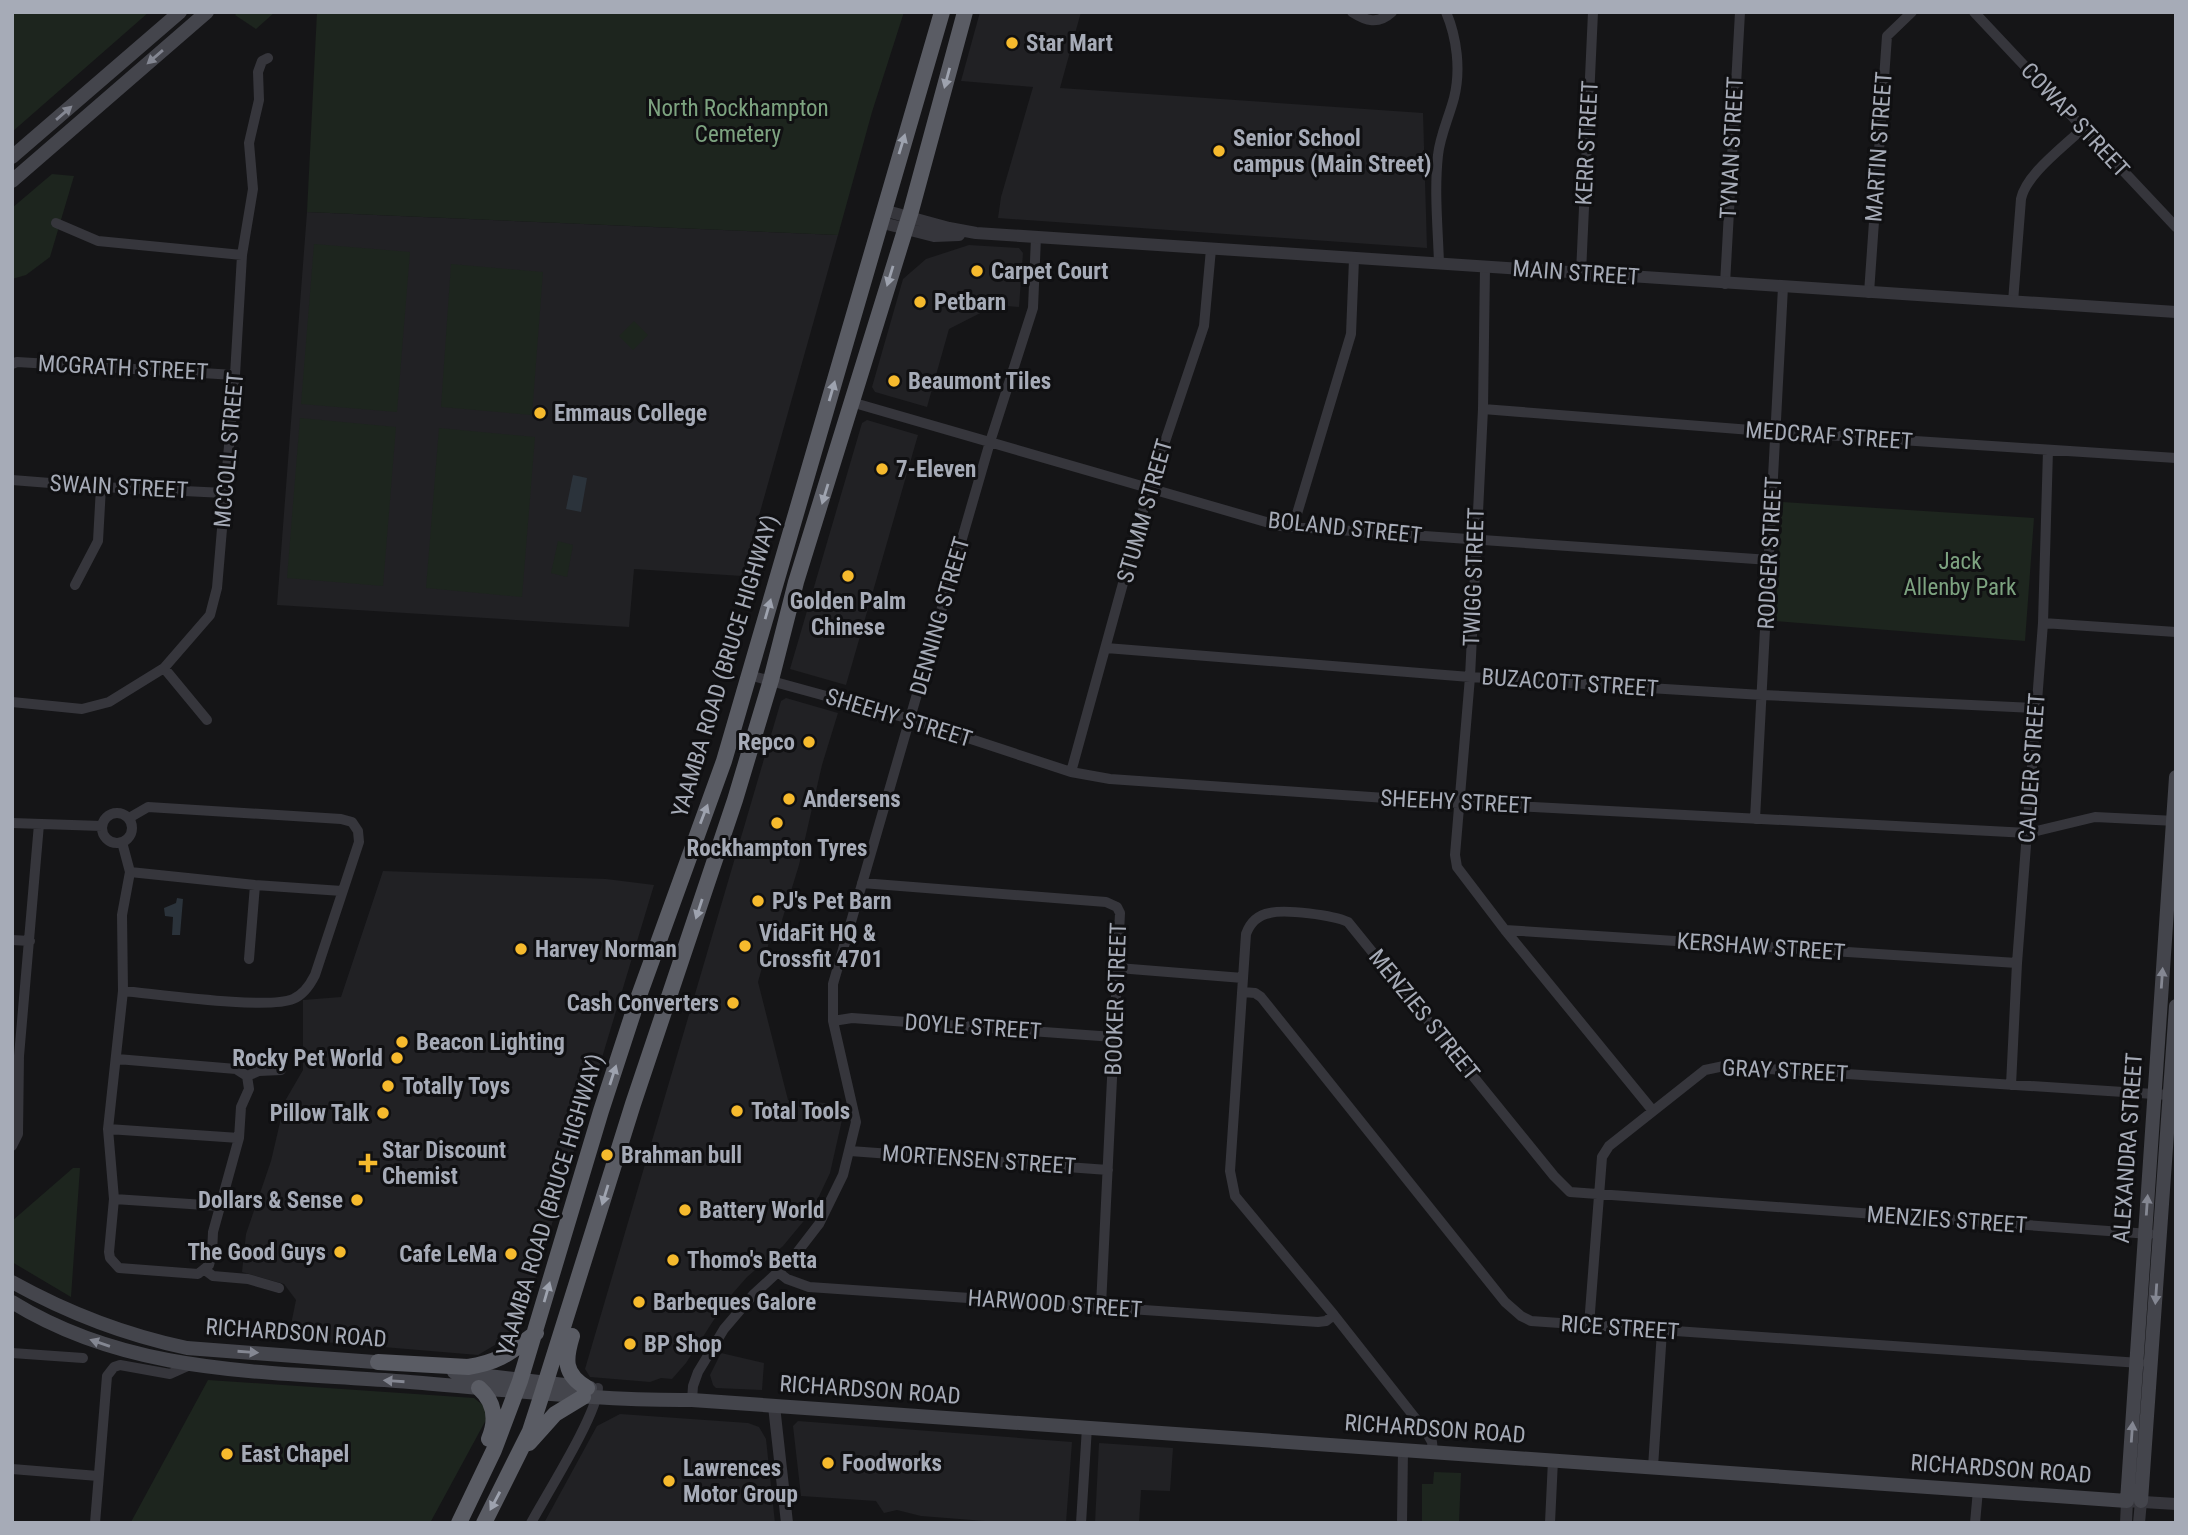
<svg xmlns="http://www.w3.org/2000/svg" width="2188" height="1535" font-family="'Roboto Condensed',sans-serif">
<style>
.built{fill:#212124}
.green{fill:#1d251e}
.water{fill:#2b333b}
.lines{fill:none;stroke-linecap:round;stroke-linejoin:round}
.minor{stroke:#36363c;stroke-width:10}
.tertiary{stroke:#36363c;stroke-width:12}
.secondary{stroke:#44454c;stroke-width:14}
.trunk{stroke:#5a5c64;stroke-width:16}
.oneway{fill:#848792}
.oneway2{fill:#9ea3af}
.poi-dot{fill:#f6ba2d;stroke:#101012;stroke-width:2.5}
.labels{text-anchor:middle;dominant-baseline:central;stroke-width:6;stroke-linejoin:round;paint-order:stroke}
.poi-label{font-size:23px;font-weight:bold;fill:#a6abb7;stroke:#101012;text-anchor:start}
.park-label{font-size:23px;fill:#7da380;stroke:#101012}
.street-label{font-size:23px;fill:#a6abb7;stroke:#101012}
</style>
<rect width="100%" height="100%" fill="#151517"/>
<path class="built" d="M980,12H1081L1060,88L1423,113L1427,248L998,218L1001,197L1033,87L961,81Z
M307,212L838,235L742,576L634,569L629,627L277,605Z
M969,245L1019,248L1023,253L1019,307L996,305L949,329L927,407L875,392L872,387L903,279L926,259Z
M867,420L918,435L846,685L790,669L862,423Z
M786,698L838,713L822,765L799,865L775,943L769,942L758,982L788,1100L838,1104L842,1120L830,1173L812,1211L783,1246L747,1277L726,1301L686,1363L672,1379L661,1378L650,1382L590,1377L585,1369L781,701Z
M383,871L606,879L654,885L523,1320L500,1342L478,1355L288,1339L296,1300L284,1284L242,1272L246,1234L271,1161L285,1101L303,1070V1000L341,997Z
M721,1353L764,1363L762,1390L716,1388L713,1385L710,1375Z
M620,1414L748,1423L759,1427L766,1439L775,1523H544L597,1426Z
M798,1421L1072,1442L1066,1523H1010L921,1516L897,1510L884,1513L876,1501L801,1496L793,1426Z
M1099,1443L1173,1448L1170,1491L1141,1490L1139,1523H1095Z"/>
<path class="green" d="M12,12H149L12,132Z
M238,12H275L256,29L235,15Z
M317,12H904L872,112L838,235L307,212Z
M52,174L74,176L50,257L26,275L12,279V208Z
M314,244L410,252L397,412L301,404Z
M451,264L543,272L532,415L441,407Z
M634,321L648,335L633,350L619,336Z
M300,418L396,427L383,586L287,578Z
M439,428L535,437L522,597L426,588Z
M1782,502L2034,518L2025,641L1775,621Z
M558,541L573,545L567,577L551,573Z
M73,1168H80L71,1297L12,1262V1221Z
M208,1380L474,1398L484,1406L487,1418L430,1523L131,1522Z
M1434,1472L1461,1473L1459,1523H1422V1484H1433Z"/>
<path class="water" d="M573,475L587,478L581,512L566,509Z
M177,898L183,899L180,935H172L173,917L165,916L164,908L176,903Z"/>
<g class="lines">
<path class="minor" d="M1352,12C1366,21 1378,25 1392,12
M1974,12L2176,227
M56,223L98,241L242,255
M1439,264C1438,228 1434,192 1438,155C1440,136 1449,117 1454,98C1461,70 1457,38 1446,12
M1485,267L1483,409L1470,677L1455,855L1457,867L1505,930L1653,1111
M1581,273L1593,12
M1725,284L1740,12
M1869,293L1887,36L1912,12
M2013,302L2021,199C2026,174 2065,146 2083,128
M12,364L17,362L235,375
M851,402L1280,526L1770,560
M1483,409L1777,432L2176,458
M12,480L101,487L225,493
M1293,527L1351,334L1354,259
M75,585L98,541L101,487
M2043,623L2176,632
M1106,648L1470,677L1762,695L2036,708
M164,668L207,720
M749,675L910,719L1071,772L1110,779L1458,803L2028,833L2095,817L2176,821
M12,702L82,709L109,702L164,668L210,615L217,588L235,375L242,255L253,189L249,143L259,100L258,72L262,61L268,58
M1071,772L1149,489L1204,326L1211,249
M102 828a15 15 0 1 1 30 0a15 15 0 1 1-30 0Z
M1755,819L1783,287
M12,823L102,826
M130,872L255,885L342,891
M862,883L1106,902L1117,907L1120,913L1101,1306
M1505,930L2017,963
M12,940L30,941
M249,959L255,885
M1118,968L1243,978
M123,991C157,994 267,1010 293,999C303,995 310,985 315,975L359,842L358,831L352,822L341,819L148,807L129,818
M1243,992L1255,993L1261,997L1505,1302L1521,1316L1531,1321L2140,1363
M833,1021L852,1018L1114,1037
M117,1059L236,1069L247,1076L249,1089L241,1107L239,1138L213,1232L212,1254L209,1265L198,1274L119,1268L110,1258L109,1252L114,1199L108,1129L123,991L122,915L130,872L122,842
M247,1076L259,1071L281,1070
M2011,1085L2017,963L2043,623L2048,450
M108,1129L239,1138
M12,1146L18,1134L19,1056L39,824
M850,1151L1108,1170
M114,1199L220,1206
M205,1270L213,1276L248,1279L279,1288
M778,1272L787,1279L809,1287L1318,1322L1326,1321L1334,1315
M1589,1325L1602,1157L1609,1146L1705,1070L1724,1066L2169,1095
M12,1353L83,1358
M692,1400L693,1386L698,1372L724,1329L753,1295L792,1259L819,1224L843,1175L856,1122L833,1021V984L990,442L1033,308L1036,237
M1433,1452L1432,1442L1427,1433L1334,1315L1235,1196L1230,1171L1246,934C1250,923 1258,915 1270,913C1285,909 1333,915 1348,922L1554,1176L1570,1192L2150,1234
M1653,1467L1662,1331
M12,1469L98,1476
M95,1523L107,1376L114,1367L120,1365L170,1374L190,1365
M531,1523C546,1495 597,1415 598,1388
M1081,1523L1087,1427
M1402,1523L1403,1449
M1550,1523L1553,1460
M1975,1523L1978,1490"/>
<path class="tertiary" d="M883,210L949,228L976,233L2176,312
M879,222L934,236L959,235
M774,1406L787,1523
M2126,1523L2127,1501L2176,1504
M2139,1523L2141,1501"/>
<path class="secondary" d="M12,157L180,12
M12,181L207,12
M12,1282C68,1313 125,1335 187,1348L388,1363
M12,1302C130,1375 263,1371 396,1381C495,1388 593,1401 692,1400L2127,1501L2176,777
M454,1372L590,1388
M2141,1501L2176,1006"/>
<path class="trunk" d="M572,1336C565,1359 563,1374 587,1388
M378,1362L468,1367C501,1362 510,1352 536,1333
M479,1388C495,1402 497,1420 489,1439
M529,1443L555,1414L583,1397
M459,1523L494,1450L520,1381L601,1111L636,1004L724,761L942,12
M484,1523L530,1431L542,1394L633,1104L735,800L771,680L796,582L911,211L965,12"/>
</g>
<defs><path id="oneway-solid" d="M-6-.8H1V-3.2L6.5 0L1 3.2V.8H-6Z" transform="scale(1.75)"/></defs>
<g class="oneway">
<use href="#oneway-solid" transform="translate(155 57) rotate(139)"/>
<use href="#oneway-solid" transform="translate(64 113) rotate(-41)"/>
<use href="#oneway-solid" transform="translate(2162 978) rotate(-86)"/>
<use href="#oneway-solid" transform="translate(2147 1205) rotate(-86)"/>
<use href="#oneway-solid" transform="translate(2156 1294) rotate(94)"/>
<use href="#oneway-solid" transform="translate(100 1343) rotate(-161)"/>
<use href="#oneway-solid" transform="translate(248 1352) rotate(4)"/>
<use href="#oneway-solid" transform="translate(394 1381) rotate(-176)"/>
<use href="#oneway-solid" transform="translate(2132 1432) rotate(-86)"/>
</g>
<g class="oneway2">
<use href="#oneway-solid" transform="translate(947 78) rotate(105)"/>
<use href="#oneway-solid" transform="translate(902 144) rotate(-73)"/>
<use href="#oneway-solid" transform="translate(890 276) rotate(107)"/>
<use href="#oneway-solid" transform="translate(832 391) rotate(-74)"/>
<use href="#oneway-solid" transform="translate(825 494) rotate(107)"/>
<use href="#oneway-solid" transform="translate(768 609) rotate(-74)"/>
<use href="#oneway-solid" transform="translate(704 814) rotate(-69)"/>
<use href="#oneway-solid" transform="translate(699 909) rotate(108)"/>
<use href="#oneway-solid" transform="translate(613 1075) rotate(-72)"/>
<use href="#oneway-solid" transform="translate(605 1195) rotate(107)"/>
<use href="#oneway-solid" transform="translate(547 1292) rotate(-74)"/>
<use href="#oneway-solid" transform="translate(495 1501) rotate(118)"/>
</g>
<g class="poi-dot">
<circle cx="1012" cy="43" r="7"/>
<circle cx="1219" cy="151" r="7"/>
<circle cx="977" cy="271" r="7"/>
<circle cx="920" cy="302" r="7"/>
<circle cx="894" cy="381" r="7"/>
<circle cx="540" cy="413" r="7"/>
<circle cx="882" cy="469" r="7"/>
<circle cx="848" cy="576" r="7"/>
<circle cx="809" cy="742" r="7"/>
<circle cx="789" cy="799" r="7"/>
<circle cx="777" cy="823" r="7"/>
<circle cx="758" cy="901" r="7"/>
<circle cx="745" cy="946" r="7"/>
<circle cx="521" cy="949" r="7"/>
<circle cx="733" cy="1003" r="7"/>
<circle cx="402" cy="1042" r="7"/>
<circle cx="397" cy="1058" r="7"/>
<circle cx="388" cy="1086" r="7"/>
<circle cx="737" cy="1111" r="7"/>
<circle cx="383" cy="1113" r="7"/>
<circle cx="607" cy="1155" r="7"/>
<path d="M364.5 1152.5h7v7h7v7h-7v7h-7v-7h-7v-7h7z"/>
<circle cx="357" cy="1200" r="7"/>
<circle cx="685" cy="1210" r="7"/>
<circle cx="340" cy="1252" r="7"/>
<circle cx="511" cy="1254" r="7"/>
<circle cx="673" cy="1260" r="7"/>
<circle cx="639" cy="1302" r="7"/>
<circle cx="630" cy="1344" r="7"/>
<circle cx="227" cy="1454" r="7"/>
<circle cx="828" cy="1463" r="7"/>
<circle cx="669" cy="1481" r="7"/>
</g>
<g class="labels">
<g class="poi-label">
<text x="1026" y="43">Star Mart</text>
<text x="1233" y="138">Senior School<tspan x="1233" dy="26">campus (Main Street)</tspan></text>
<text x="991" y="271">Carpet Court</text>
<text x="934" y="302">Petbarn</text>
<text x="908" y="381">Beaumont Tiles</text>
<text x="554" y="413">Emmaus College</text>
<text x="896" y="469">7-Eleven</text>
<text x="848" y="601" text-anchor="middle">Golden Palm<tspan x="848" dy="26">Chinese</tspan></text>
<text x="795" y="742" text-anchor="end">Repco</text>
<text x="803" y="799">Andersens</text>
<text x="777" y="848" text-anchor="middle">Rockhampton Tyres</text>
<text x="772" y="901">PJ's Pet Barn</text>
<text x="759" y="933">VidaFit HQ &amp;<tspan x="759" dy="26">Crossfit 4701</tspan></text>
<text x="535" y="949">Harvey Norman</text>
<text x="719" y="1003" text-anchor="end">Cash Converters</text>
<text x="416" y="1042">Beacon Lighting</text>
<text x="383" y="1058" text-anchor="end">Rocky Pet World</text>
<text x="402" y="1086">Totally Toys</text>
<text x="751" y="1111">Total Tools</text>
<text x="369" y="1113" text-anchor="end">Pillow Talk</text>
<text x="382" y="1150">Star Discount<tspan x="382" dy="26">Chemist</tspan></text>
<text x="621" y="1155">Brahman bull</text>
<text x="343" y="1200" text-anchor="end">Dollars &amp; Sense</text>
<text x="699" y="1210">Battery World</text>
<text x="326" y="1252" text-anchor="end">The Good Guys</text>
<text x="497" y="1254" text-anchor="end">Cafe LeMa</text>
<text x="687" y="1260">Thomo's Betta</text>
<text x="653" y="1302">Barbeques Galore</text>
<text x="644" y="1344">BP Shop</text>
<text x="241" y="1454">East Chapel</text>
<text x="842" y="1463">Foodworks</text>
<text x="683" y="1468">Lawrences<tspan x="683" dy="26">Motor Group</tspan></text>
</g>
<g class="park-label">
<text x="738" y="108">North Rockhampton<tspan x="738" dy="26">Cemetery</tspan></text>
<text x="1960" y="561">Jack<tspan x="1960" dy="26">Allenby Park</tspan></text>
</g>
<g class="street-label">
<text transform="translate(2075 120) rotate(47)">COWAP STREET</text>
<text transform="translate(1587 143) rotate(-87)">KERR STREET</text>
<text transform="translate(1879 147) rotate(-86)">MARTIN STREET</text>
<text transform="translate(1732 148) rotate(-87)">TYNAN STREET</text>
<text transform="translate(1576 273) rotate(4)">MAIN STREET</text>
<text transform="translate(123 368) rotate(3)">MCGRATH STREET</text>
<text transform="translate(1829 436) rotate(4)">MEDCRAF STREET</text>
<text transform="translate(229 450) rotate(-85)">MCCOLL STREET</text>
<text transform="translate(119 487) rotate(3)">SWAIN STREET</text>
<text transform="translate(1145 511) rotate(-74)">STUMM STREET</text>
<text transform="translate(1345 528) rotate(6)">BOLAND STREET</text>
<text transform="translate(1770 553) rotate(-87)">RODGER STREET</text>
<text transform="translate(1474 577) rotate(-88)">TWIGG STREET</text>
<text transform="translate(940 616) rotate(-74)">DENNING STREET</text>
<text transform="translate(725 666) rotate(-73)">YAAMBA ROAD (BRUCE HIGHWAY)</text>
<text transform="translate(1570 683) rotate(4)">BUZACOTT STREET</text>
<text transform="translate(899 718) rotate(17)">SHEEHY STREET</text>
<text transform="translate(2032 768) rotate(-86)">CALDER STREET</text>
<text transform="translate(1456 802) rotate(3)">SHEEHY STREET</text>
<text transform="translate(1761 947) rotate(4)">KERSHAW STREET</text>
<text transform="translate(1116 999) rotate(-88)">BOOKER STREET</text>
<text transform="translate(1424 1015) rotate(51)">MENZIES STREET</text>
<text transform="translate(973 1027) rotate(4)">DOYLE STREET</text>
<text transform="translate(1785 1071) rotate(3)">GRAY STREET</text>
<text transform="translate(2128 1148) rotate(-86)">ALEXANDRA STREET</text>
<text transform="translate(979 1160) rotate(4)">MORTENSEN STREET</text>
<text transform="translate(550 1205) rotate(-73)">YAAMBA ROAD (BRUCE HIGHWAY)</text>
<text transform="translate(1947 1220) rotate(4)">MENZIES STREET</text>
<text transform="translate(1055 1304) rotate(4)">HARWOOD STREET</text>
<text transform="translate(1620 1328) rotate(4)">RICE STREET</text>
<text transform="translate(296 1333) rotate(4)">RICHARDSON ROAD</text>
<text transform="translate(870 1390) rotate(4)">RICHARDSON ROAD</text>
<text transform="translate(1435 1429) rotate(4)">RICHARDSON ROAD</text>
<text transform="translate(2001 1469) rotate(4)">RICHARDSON ROAD</text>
</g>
</g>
<rect width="2188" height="1535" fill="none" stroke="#a6abb7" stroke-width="28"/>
</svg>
